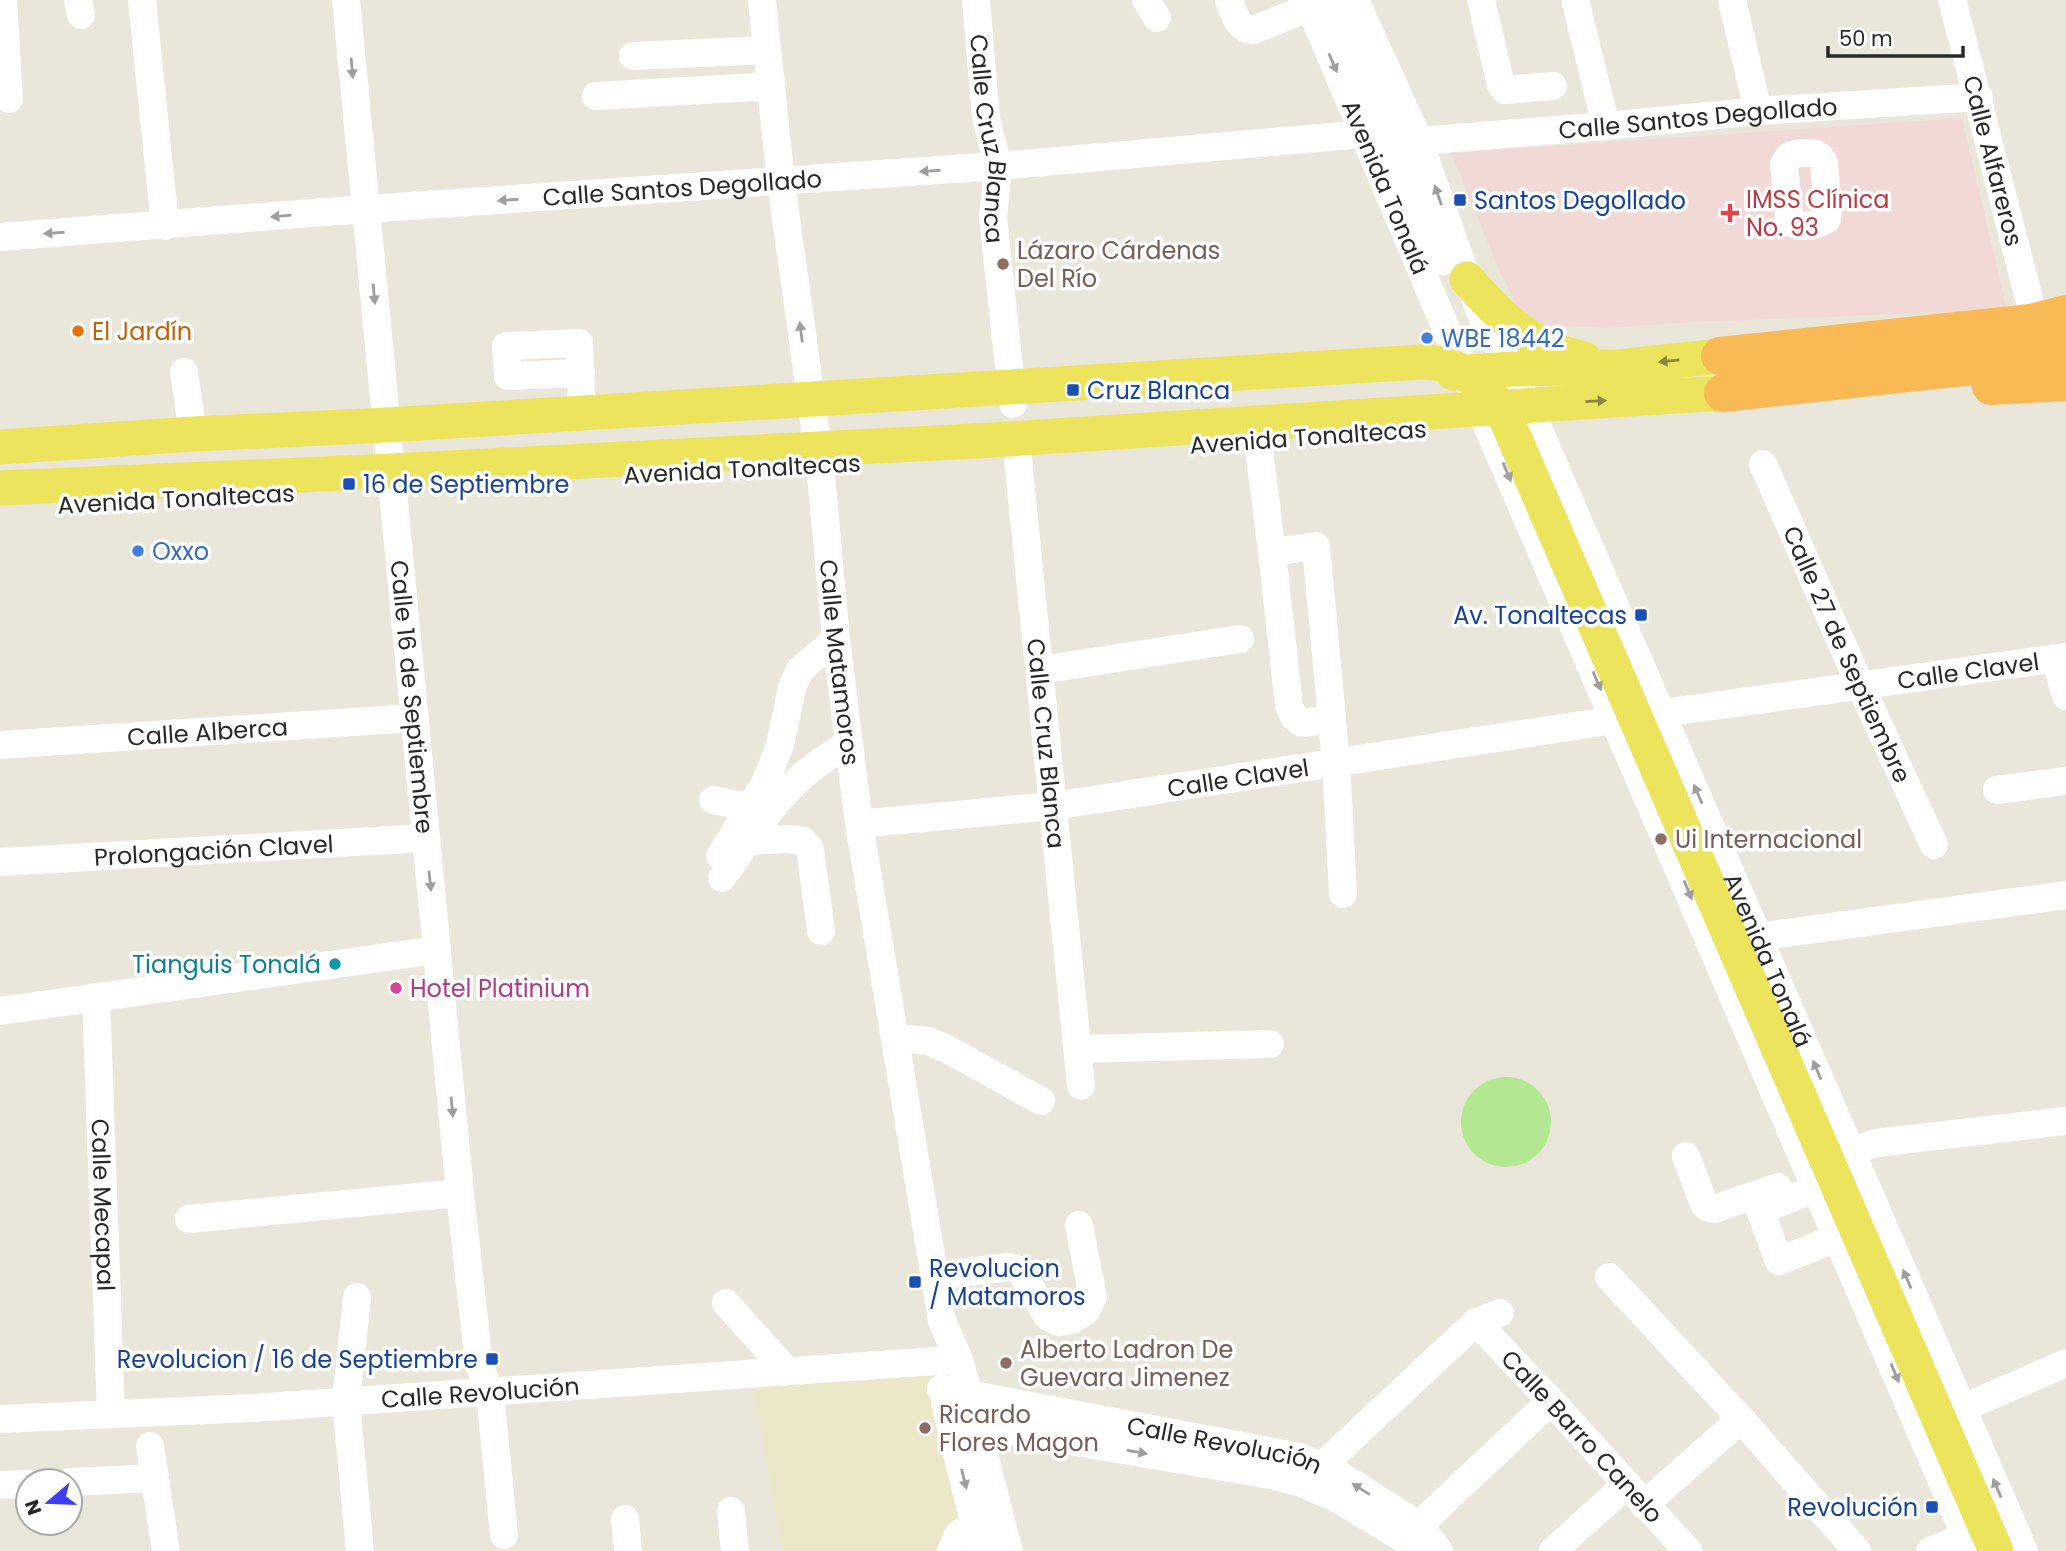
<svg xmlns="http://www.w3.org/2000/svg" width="2066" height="1551" font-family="Poppins,sans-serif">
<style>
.education{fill:#ece7c9}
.medical{fill:#f1dad6}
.pitch{fill:#b4e792}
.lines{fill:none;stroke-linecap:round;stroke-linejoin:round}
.minor{stroke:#fff;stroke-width:28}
.major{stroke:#ece45c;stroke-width:35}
.highway{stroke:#f9ba55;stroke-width:38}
.oneway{fill:#9e9e9e}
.oneway2{fill:#8a8642}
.transit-dot{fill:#1a4fb4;stroke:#fff;stroke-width:2.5}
.health-dot{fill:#e0444e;stroke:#fff;stroke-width:2.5}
.education-dot{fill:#8d6e63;stroke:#fff;stroke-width:2.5}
.food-dot{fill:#e8710a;stroke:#fff;stroke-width:2.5}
.shop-dot{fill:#3f7fe0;stroke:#fff;stroke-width:2.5}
.culture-dot{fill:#0f9aa8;stroke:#fff;stroke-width:2.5}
.hotel-dot{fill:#d1479c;stroke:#fff;stroke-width:2.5}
.labels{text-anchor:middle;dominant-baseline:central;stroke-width:7;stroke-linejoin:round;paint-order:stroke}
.street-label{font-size:24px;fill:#282828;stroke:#fff}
.health-label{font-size:24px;fill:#be3a42;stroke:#fff;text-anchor:start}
.transit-label{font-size:24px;fill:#164399;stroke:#fff;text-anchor:start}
.education-label{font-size:24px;fill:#785e54;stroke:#fff;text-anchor:start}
.food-label{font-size:24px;fill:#c56008;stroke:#fff;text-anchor:start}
.shop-label{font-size:24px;fill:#366cbe;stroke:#fff;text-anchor:start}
.culture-label{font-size:24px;fill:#0d838f;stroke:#fff;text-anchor:end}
.hotel-label{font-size:24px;fill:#b23c85;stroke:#fff;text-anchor:start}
</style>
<rect width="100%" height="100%" fill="#eae6d9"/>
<path class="education" d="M928,1374L968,1551H783L752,1383Z"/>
<path class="medical" d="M1962,118L2007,310L1694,322L1607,328L1546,325L1522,317L1500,272L1451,153Z"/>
<path class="pitch" d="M1461 1122a45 45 0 1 1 90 0a45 45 0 1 1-90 0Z"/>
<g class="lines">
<g class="minor">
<path d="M3,0L9,99"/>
<path d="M78,0L81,15"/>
<path d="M142,0L165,226"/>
<path id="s1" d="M346,0L460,1193L479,1364L490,1393L504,1535"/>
<path id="s2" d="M762,0L781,182L820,464L836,639L859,824L942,1321L960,1362L1009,1551"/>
<path id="s3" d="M976,0L986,118L998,166L993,218L1013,404"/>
<path d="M1146,0L1157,18"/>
<path d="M1229,0C1234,14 1238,30 1254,30L1327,0"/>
<path id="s4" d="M1307,0L1480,409L1972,1551"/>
<path d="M1332,0L1443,261"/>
<path id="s5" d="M1355,0L1419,141L1467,279L1488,331L1512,369L1528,405L2024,1551"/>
<path d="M1481,0L1501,85L1505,90L1553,86"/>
<path d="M1575,0L1606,126"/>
<path d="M1732,0L1758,111"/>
<path id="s6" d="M1952,0L2035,322"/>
<path d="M633,56L767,50"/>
<path d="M596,96L771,86"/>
<path id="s7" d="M1419,141L1606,126L1758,111L1979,97"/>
<path d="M1803,153C1814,153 1819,152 1824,163L1828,212L1827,219C1817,226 1802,228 1791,223L1789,217L1784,164C1788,154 1793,154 1803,153Z"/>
<path id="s8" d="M0,237L366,209L998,166L1364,134"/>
<path d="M184,372L193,434"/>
<path d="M581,373L508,376L506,346L579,343L582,413"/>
<path id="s9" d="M1016,439L1081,1086"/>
<path d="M1258,441L1272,552L1289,706L1294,717L1302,723L1332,719"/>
<path id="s10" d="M1763,464L1860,685L1934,845"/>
<path d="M1272,552L1316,546L1336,762L1343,894"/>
<path d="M2055,658L2066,696"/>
<path d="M1040,670L1240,639"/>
<path id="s11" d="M1663,713L2066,657"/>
<path id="s12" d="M0,745L414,718"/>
<path d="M1997,790L2066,781"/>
<path d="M713,800L749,807"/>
<path id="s13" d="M859,824L1053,806L1614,720"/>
<path d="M749,841L788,839L803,841L810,849L821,931"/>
<path d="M720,856L765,783L780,745L792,688L799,671L836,639"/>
<path id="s14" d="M0,862L426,838"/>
<path d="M722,878C746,845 769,806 800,778C814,765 832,754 849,743"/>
<path d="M1742,939L2066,895"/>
<path id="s15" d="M96,997L111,1414"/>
<path d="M0,1011L437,950"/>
<path d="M895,1038L928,1041L947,1049L1041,1101"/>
<path d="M1078,1049L1270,1044"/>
<path d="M1852,1151L1876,1143L2066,1121"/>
<path d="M1686,1156L1704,1204L1708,1208L1714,1209L1778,1187"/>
<path d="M1816,1189L1760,1210L1779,1261L1837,1238"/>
<path d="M189,1219L460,1193"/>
<path d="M934,1276L1009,1267L1020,1270L1047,1316L1059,1322L1072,1320L1086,1311L1093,1297L1079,1225"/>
<path d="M1609,1277L1741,1419L1857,1551"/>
<path d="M357,1297L346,1401L360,1551"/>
<path d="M726,1303L787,1371"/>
<path id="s16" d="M1476,1322L1551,1401L1688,1551"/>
<path id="s17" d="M941,1389L1300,1457L1343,1477L1419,1525L1439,1551"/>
<path d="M945,1404L981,1551"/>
<path d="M1963,1408L2066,1363"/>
<path id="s18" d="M0,1419L252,1408L937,1361L960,1362"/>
<path d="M949,1420L1276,1476L1301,1483L1338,1499L1409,1542L1435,1550"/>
<path d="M150,1446L166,1551"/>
<path d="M1322,1466L1476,1322L1500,1313"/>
<path d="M70,1482L155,1478"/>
<path d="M0,1485L28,1484"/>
<path d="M1644,1505L1741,1419"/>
<path d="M731,1511L735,1551"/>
<path d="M625,1519L628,1551"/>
<path d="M1410,1542L1419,1525L1551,1401"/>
<path d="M951,1551L958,1535L975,1523"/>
<path d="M1553,1551L1627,1484"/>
<path d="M1930,1551L1982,1530"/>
</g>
<path class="major" d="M1467,279C1502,319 1531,347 1584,359
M1453,373L1512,369L1619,367L1720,356
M0,447L193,434L386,425L1421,362C1463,362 1474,380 1501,407L1996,1551
M0,488L391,471L993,440L1723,393"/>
<path class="highway" d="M1995,349L2066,345
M1720,356L2013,325L2035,322L2066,314
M1991,386L2066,382
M1723,393L1981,365L2027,362"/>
</g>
<defs><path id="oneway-solid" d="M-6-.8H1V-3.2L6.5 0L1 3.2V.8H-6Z" transform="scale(1.75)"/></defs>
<g class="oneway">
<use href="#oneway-solid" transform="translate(1333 63) rotate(67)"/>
<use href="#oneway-solid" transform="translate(352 68) rotate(85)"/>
<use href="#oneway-solid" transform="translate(930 171) rotate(176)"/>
<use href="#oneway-solid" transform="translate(1438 195) rotate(-109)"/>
<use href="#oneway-solid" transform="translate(508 200) rotate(176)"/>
<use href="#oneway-solid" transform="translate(281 216) rotate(175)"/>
<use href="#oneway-solid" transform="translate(54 233) rotate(176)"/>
<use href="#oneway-solid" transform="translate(374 294) rotate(85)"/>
<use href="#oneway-solid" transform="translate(801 332) rotate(-97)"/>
<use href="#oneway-solid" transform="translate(1507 472) rotate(67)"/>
<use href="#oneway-solid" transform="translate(1597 681) rotate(67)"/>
<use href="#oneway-solid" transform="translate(1698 794) rotate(-113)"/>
<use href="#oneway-solid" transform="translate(430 881) rotate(84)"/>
<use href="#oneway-solid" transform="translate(1688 890) rotate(67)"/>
<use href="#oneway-solid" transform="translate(1817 1070) rotate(-113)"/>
<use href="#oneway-solid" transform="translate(452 1107) rotate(85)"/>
<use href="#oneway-solid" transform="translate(1907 1279) rotate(-113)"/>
<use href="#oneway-solid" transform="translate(1895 1373) rotate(67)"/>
<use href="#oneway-solid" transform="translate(1137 1452) rotate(10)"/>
<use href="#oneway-solid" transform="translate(964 1479) rotate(76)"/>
<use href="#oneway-solid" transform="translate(1997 1488) rotate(-113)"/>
<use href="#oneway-solid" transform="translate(1361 1489) rotate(-148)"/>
</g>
<g class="oneway2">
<use href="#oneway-solid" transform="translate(1669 361) rotate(174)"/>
<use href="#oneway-solid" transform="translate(1596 401) rotate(-3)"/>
</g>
<g class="transit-dot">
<rect x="1453" y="193" width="14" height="14" rx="3.5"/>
<rect x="1066" y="383" width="14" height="14" rx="3.5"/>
<rect x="342" y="477" width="14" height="14" rx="3.5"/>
<rect x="1634" y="608" width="14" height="14" rx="3.5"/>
<rect x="908" y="1275" width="14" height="14" rx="3.5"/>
<rect x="485" y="1352" width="14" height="14" rx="3.5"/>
<rect x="1925" y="1500" width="14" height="14" rx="3.5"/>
</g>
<path class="health-dot" d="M1726.5 202.5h7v7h7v7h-7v7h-7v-7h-7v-7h7z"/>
<g class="education-dot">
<circle cx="1003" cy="264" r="7"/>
<circle cx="1661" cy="839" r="7"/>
<circle cx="1006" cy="1363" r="7"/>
<circle cx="925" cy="1428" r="7"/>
</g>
<circle class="food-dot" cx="78" cy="331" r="7"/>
<g class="shop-dot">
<circle cx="1427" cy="338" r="7"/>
<circle cx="138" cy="551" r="7"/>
</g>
<circle class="culture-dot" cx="335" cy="964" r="7"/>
<circle class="hotel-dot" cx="396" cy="988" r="7"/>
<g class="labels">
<g class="street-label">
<text stroke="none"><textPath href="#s7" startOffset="280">Calle Santos Degollado</textPath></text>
<text stroke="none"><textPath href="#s3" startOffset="140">Calle Cruz Blanca</textPath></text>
<text stroke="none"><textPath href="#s6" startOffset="166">Calle Alfareros</textPath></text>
<text stroke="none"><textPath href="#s4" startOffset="203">Avenida Tonalá</textPath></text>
<text stroke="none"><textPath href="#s8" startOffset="684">Calle Santos Degollado</textPath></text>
<text transform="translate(1308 437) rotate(-4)">Avenida Tonaltecas</text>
<text transform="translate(742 469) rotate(-3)">Avenida Tonaltecas</text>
<text transform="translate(176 499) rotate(-3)">Avenida Tonaltecas</text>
<text stroke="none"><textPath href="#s10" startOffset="208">Calle 27 de Septiembre</textPath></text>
<text stroke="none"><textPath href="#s2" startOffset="667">Calle Matamoros</textPath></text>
<text stroke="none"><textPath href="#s11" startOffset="308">Calle Clavel</textPath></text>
<text stroke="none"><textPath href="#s1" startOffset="700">Calle 16 de Septiembre</textPath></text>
<text stroke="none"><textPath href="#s12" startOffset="208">Calle Alberca</textPath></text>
<text stroke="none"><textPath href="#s9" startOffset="306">Calle Cruz Blanca</textPath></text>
<text stroke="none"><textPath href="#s13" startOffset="382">Calle Clavel</textPath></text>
<text stroke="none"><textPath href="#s14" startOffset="214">Prolongación Clavel</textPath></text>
<text stroke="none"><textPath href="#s5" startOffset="1046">Avenida Tonalá</textPath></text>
<text stroke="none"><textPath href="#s15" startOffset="208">Calle Mecapal</textPath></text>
<text stroke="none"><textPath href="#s18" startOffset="481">Calle Revolución</textPath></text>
<text stroke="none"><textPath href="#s16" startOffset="156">Calle Barro Canelo</textPath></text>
<text stroke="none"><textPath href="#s17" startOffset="289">Calle Revolución</textPath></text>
</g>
<g class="health-label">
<text x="1746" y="199">IMSS Clínica<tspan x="1746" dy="28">No. 93</tspan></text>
</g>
<g class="transit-label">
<text x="1474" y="200">Santos Degollado</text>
<text x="1087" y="390">Cruz Blanca</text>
<text x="363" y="484">16 de Septiembre</text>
<text x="1627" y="615" text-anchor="end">Av. Tonaltecas</text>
<text x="929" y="1268">Revolucion<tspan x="929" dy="28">/ Matamoros</tspan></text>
<text x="478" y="1359" text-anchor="end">Revolucion / 16 de Septiembre</text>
<text x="1918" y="1507" text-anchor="end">Revolución</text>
</g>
<g class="education-label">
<text x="1017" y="250">Lázaro Cárdenas<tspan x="1017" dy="28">Del Río</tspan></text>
<text x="1675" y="839">Ui Internacional</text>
<text x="1020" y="1349">Alberto Ladron De<tspan x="1020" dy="28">Guevara Jimenez</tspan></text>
<text x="939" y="1414">Ricardo<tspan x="939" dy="28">Flores Magon</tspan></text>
</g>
<g class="food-label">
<text x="92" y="331">El Jardín</text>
</g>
<g class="shop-label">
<text x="1441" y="338">WBE 18442</text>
<text x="152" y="551">Oxxo</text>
</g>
<g class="culture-label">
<text x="321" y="964">Tianguis Tonalá</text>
</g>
<g class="hotel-label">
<text x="410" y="988">Hotel Platinium</text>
</g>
</g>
<g transform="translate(49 1502) rotate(251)"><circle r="33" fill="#ffffff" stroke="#a9a9a9" stroke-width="2"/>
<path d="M0-5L12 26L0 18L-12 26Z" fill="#3c3df4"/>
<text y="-10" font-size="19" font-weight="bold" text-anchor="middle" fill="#282828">N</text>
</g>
<path d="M1828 46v10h135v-10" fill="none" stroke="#282828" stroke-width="3.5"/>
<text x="1839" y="46" font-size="21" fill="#282828" stroke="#ffffff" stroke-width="5" paint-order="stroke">50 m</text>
</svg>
